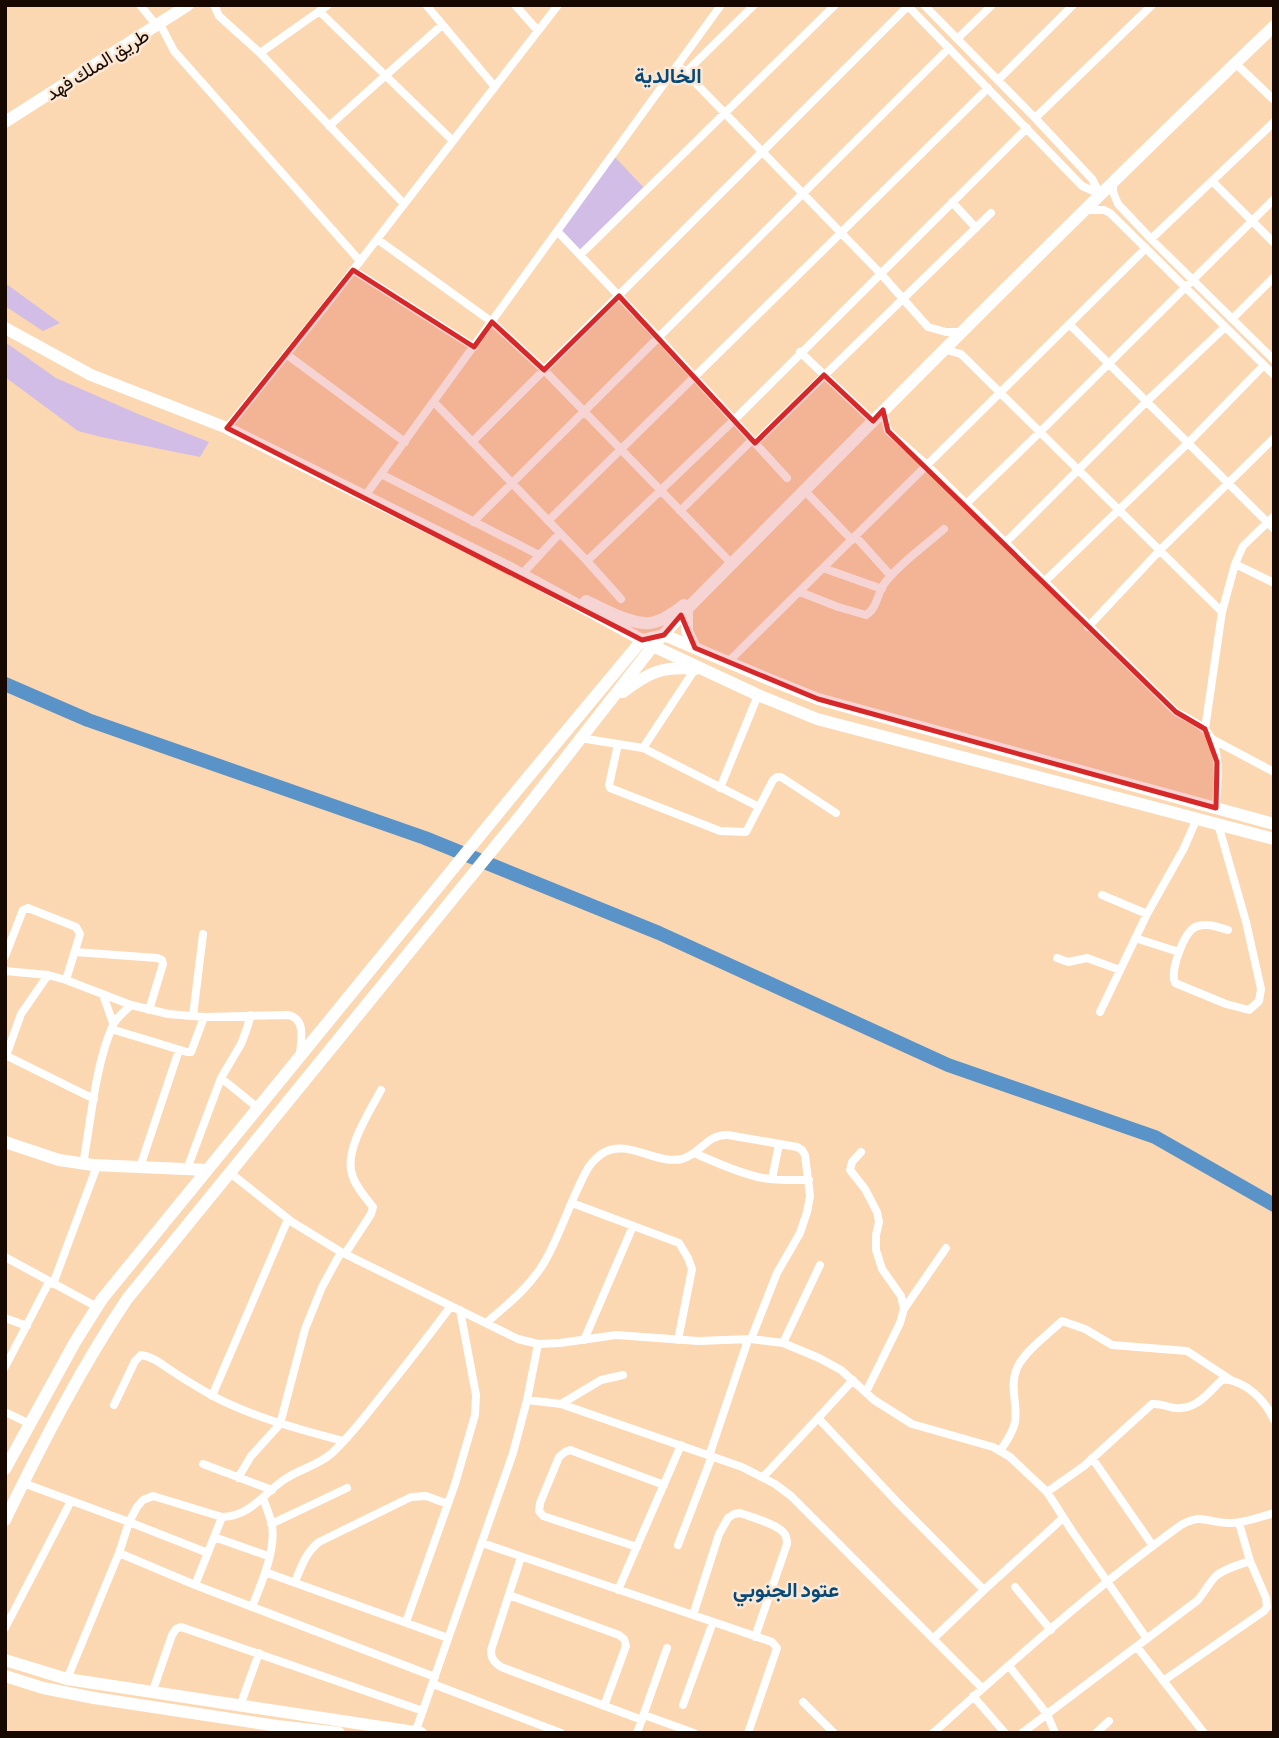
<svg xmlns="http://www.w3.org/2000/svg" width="1279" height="1738" font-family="'Asap Condensed',Vazirmatn,sans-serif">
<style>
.green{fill:#d2bde7}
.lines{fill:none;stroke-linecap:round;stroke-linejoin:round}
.river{stroke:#5a93c7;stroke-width:14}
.street{stroke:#fff;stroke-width:8}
.secondary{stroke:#fff;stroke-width:12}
.marked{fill:#d62828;fill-opacity:0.2;stroke:#d62828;stroke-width:5;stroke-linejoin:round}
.labels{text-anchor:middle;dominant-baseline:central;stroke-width:5;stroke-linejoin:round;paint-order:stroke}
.street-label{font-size:19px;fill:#180900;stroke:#fae8d5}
.neighbourhood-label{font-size:21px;font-weight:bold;fill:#074877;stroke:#fae8d5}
</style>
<rect width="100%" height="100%" fill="#fbd7b2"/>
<path class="green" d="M613,155L646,190L580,255L558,232Z
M5,283L60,323L43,331L5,306Z
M5,342L56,378L138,414L209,442L200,457L101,437L78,431L5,377Z"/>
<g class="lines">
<path class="river" d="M5,684L88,720L425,838L659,933L948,1065L1155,1137L1274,1205"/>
<path class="street" d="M140,5L157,26
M214,5L219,16L260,53L404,204
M426,5L495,87
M515,5L538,31
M907,5L1082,186L1100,194
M924,5L1035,118L1092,179L1100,194
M319,11L453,141
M160,24L174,51L360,261
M957,39L992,5
M260,53L328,5
M1235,63L1274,100
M678,65L880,273L928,327L946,332H961
M686,72L754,5
M998,80L1073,5
M1035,118L1152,5
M329,126L442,25
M1113,181V192L1118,204L1151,239L1274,360
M1212,181L1274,243
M952,202L976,228
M1087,210H1104L1110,213L1274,375
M558,232L658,337L787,478
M377,239L492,322L544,370L731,563
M1151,239L1274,122
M580,255L835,5
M353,270L474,347
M1232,319L1274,277
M1069,324L1274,529
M943,349L961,354L1222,612
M800,352L873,421
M286,354L405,442
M434,402L587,561L621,599
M883,410L888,431L927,465L1176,712C1185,717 1197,722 1204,729C1223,745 1217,786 1216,808
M227,428L323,309L558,5
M472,442L908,6
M755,443L991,213
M381,474L539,555
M804,490L852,540
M365,496L721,5
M966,504L1041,431L1274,199
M680,511L752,440
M548,521L988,88
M473,522L949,48
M855,536L891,576
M1005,543L1147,401L1225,327
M587,561L734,420L1027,128
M1235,564L1274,583
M823,568L882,589
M523,573L560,533
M1044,582L1188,443L1264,365
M800,592L838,607L866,615C876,609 877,597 882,587C893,569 927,544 944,529
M1088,627L1160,550L1274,438
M728,662L1146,248
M1205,729L1222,612L1235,564L1243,546L1274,516
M580,738L643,748L695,669
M1212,739L1274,772
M618,744L609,785L610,788L720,831L746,832L773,780L777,777H781L836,813
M643,748L759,807
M720,788L758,695
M1218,824L1246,922L1261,989L1259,1001L1249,1010L1226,1004L1175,983C1170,971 1183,934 1195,927C1206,922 1218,927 1228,930
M1102,895L1147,914
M1135,938L1179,952
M75,952L157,958L162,960L163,964L149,1010
M5,956L23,910L28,908L76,927L80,934L66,980
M1057,958L1068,962L1087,958L1120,970
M5,971L48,975L66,980L131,1005L168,1014L204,1017L289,1015C306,1020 301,1039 300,1054
M103,995L113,1023
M1100,1012L1147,914L1184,848L1197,818
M193,1016L203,934
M111,1029L187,1052H191L204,1017
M5,1055L94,1099
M6,1056L21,1014L48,975
M221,1078L258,1108
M861,1152L852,1162L850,1170L865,1189L877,1212L879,1222L876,1235V1250L882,1269L901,1296L904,1309L900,1323L866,1392
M694,1153C715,1162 736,1172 758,1177C774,1181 792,1180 809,1180
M83,1164C91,1121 95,1065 113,1025C116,1018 125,1011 131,1005
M140,1167L179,1050
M187,1169L221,1078L241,1044L246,1031L251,1015
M229,1172L292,1222L341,1252L518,1339L538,1344L560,1343L616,1335L698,1341L751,1339L777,1273L800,1233L807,1212L810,1196L805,1155L802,1150L797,1147L728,1135C706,1134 701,1154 682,1159C656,1165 627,1138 603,1153C598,1156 591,1163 588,1168C571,1198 562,1231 545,1261C530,1287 508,1304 486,1323
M772,1179L779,1144
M572,1203L679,1243L688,1258L692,1269L678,1340
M345,1254L371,1214L373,1207C365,1197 355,1186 352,1174C344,1150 370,1111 381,1090
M5,1257L97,1307
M53,1284L97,1166
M904,1309L946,1248
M5,1318L27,1326
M751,1339L783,1343L819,1358L841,1370L874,1400L912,1424L993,1447L1010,1457L1047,1492L1072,1531L1147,1639
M584,1340L633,1226
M783,1343L820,1265
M5,1367L49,1282
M212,1396L288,1219
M527,1400L561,1404L742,1467L775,1484L791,1496L820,1525L982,1688
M561,1404L601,1380L623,1375
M114,1405L135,1361L141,1355C153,1357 160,1363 169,1369C182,1378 197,1387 211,1395C252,1417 298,1429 343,1441
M5,1412L30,1424
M818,1418L853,1380
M1000,1451C1006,1442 1013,1433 1015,1422C1018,1404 1009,1386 1017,1368C1024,1352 1048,1334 1062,1321L1085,1329L1112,1345L1187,1351L1231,1380
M709,1456L748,1340
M1092,1458L1153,1546
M203,1464L272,1490
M763,1477L818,1418L898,1503L984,1590
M238,1478L251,1456L280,1424L305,1329L322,1287L341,1252
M23,1483L129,1522L208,1553
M1047,1492L1084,1466L1152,1404C1160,1403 1167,1407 1175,1408C1198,1410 1208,1392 1223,1379C1246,1381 1265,1400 1274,1420
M271,1524L347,1488
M214,1537L268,1556
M482,1543L772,1642L777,1648L748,1733
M678,1545L712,1456
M637,1547L543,1516L539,1511L540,1503L559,1457L565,1452L570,1450L664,1485
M119,1553L195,1585L435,1677
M521,1557L491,1650C491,1659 494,1662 501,1667L642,1720
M265,1572L448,1638
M295,1582C301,1567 306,1552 319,1542L411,1497L426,1496L448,1504
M195,1585L222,1517
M1015,1587L1051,1630
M618,1590L681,1445
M509,1595L619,1635L624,1639L626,1646L604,1706
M252,1607C261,1584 276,1551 272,1525C270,1516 266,1507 263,1498
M693,1615L719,1534L728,1518L734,1514L740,1513C751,1517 777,1524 784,1533C787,1537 787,1540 787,1544L755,1637
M406,1622L455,1484L475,1415L476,1395L460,1310
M5,1628L71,1501
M933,1639L984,1590L1063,1518
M1137,1647L1204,1733
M1009,1666L1047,1714L1055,1733
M67,1679L119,1553L129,1522L137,1507L143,1500L153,1496L222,1517C251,1516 264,1493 285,1479C300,1469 319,1465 332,1453C349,1437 364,1418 378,1400C403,1369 427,1338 451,1306
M1163,1681L1264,1611L1267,1607L1266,1598L1250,1561L1239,1523
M433,1684L561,1733
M152,1693L172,1635L176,1629L181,1627L423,1711
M973,1696L1005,1733
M803,1702L834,1733
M683,1705L713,1622
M240,1706L259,1653
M644,1715L694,1733
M415,1733L513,1453L527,1400L538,1344
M637,1733L667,1648
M933,1733C1012,1662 1095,1587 1181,1525C1203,1512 1208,1524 1230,1523C1245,1523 1259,1517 1274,1513
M1022,1733L1198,1600C1204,1593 1211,1580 1216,1576C1225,1568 1239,1565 1250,1561
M1096,1733L1109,1721"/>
<path class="secondary" d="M5,122L188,5
M5,328L91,375L227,428L512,569L653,646L758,695L817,719L1274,839
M586,601C604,609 636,628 655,622C666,619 675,612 684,605
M687,609V631L695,648
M623,692C649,672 662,666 696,669
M5,1142L59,1160L93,1165L207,1170
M5,1469L75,1342L102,1299L509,800L642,640L664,635L768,679L818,699L1274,824
M5,1520C42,1444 80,1369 127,1299L520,816L653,646L687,609C881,413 1074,217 1274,26
M5,1660L67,1679L421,1733
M5,1676L43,1688L94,1698L277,1726L339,1733"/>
</g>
<path class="marked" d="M353,270L474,347L492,322L544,370L619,296L755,443L824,375L873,421L883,410L888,431L1176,712L1205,729L1217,762L1216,808L818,699L695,648L681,615L664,635L642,640L227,428Z"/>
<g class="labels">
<g class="street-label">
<text transform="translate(97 64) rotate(-32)">طريق الملك فهد</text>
</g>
<g class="neighbourhood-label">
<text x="668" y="75">الخالدية</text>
<text x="786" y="1589">عتود الجنوبي</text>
</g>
</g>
<rect width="1279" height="1738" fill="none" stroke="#180900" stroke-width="14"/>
</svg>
